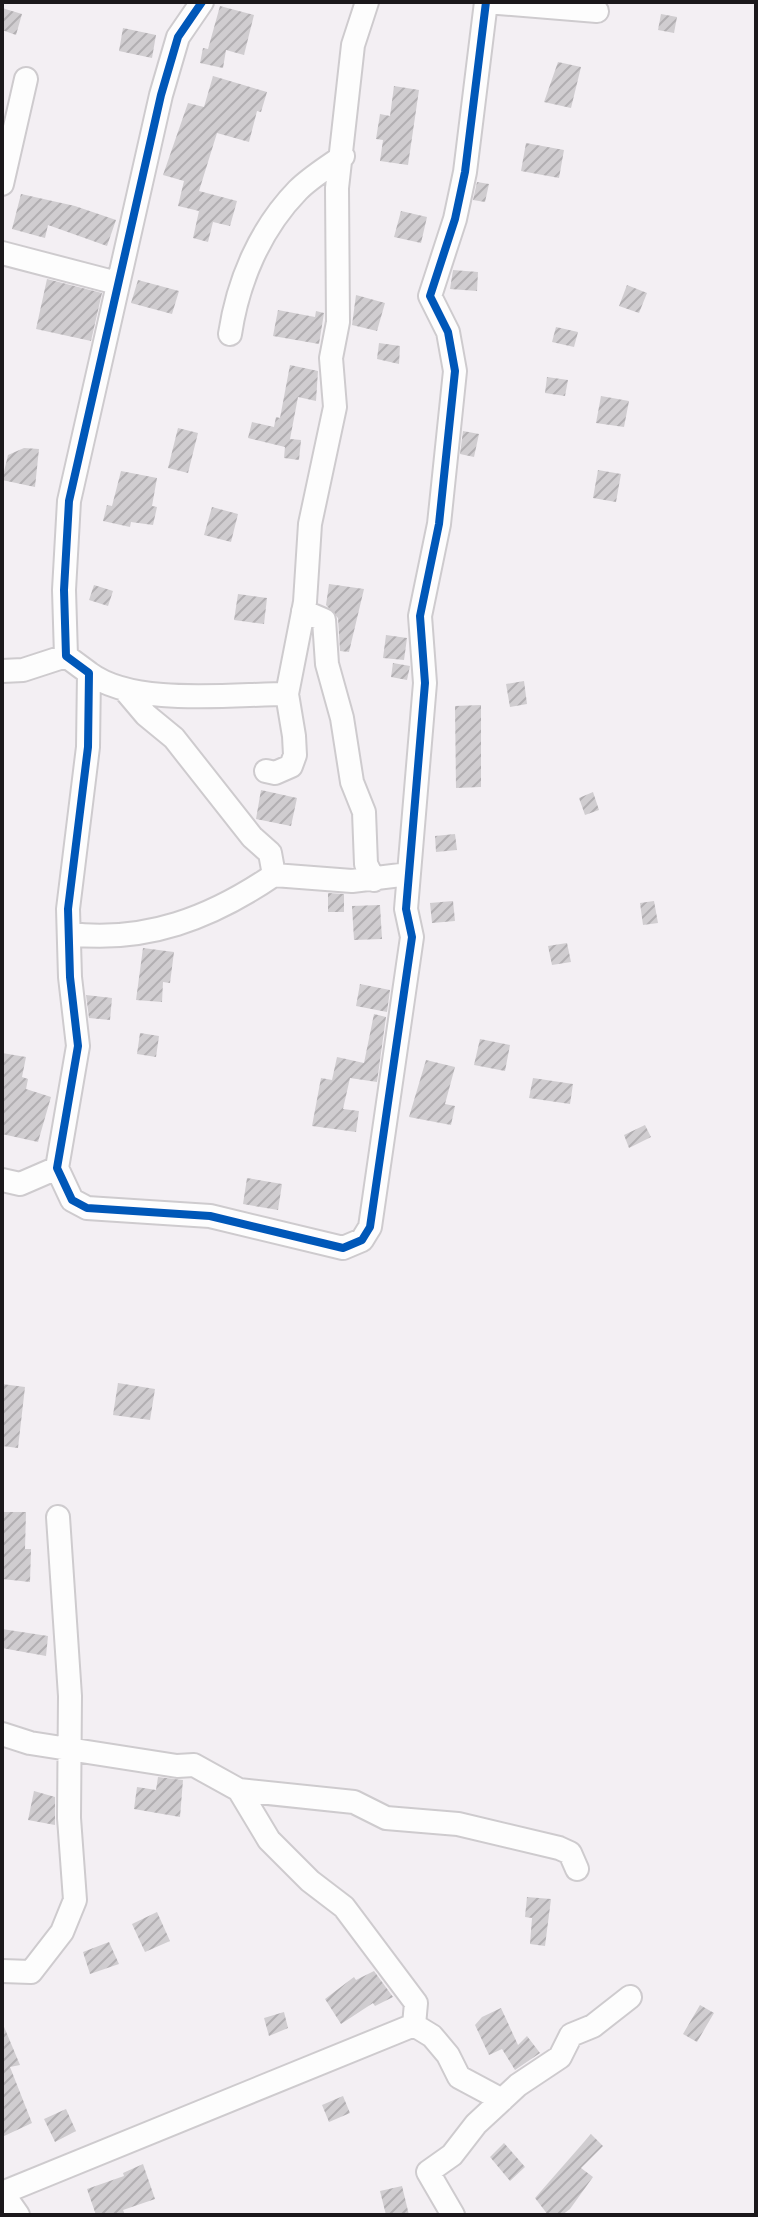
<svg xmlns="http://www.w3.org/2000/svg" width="758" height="2217" font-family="Rubik,sans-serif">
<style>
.building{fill:url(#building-hatch)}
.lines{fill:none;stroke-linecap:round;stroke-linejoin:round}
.minor-casing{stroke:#cecbce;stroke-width:26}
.minor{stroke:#fdfdfd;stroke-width:22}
.cycleway-casing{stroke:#fefdfe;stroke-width:13}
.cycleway{stroke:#0057b8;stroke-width:8}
</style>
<defs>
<pattern id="building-hatch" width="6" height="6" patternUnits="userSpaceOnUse" patternTransform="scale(2)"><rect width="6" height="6" fill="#d0cdd0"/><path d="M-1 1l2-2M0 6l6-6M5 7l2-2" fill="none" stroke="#b2afb2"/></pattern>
</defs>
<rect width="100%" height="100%" fill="#f3eff3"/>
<path class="building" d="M220,6L254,15L244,55L226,50L223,68L200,63L203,48L208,49Z
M2,8L22,14L16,35L2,30Z
M661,14L677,17L674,33L658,30Z
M123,28L156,35L152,58L119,51Z
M558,62L581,67L571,108L544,102Z
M213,76L267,92L261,112L257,111L249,142L217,133L199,191L237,201L230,226L213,222L208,242L193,238L199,211L178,206L184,181L163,175L188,103L204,107Z
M394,86L419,90L408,165L380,161L383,140L376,139L380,114L390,116Z
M526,143L564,150L559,178L521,171Z
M477,182L489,184L485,202L473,200Z
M21,194L75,206L116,220L107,246L48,225L45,238L12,229Z
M401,211L427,217L421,243L394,237Z
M453,270L478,272L477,291L450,289Z
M47,279L102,293L91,341L36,329Z
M138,280L179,291L172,314L131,303Z
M627,285L647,293L639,313L619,306Z
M356,295L385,303L377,331L352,325Z
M278,310L315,317L316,311L324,313L319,344L273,336Z
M556,327L578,332L574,347L552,342Z
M379,343L400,346L399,364L377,359Z
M290,365L318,371L316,401L298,397L290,439L301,440L299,460L284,458L285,447L248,438L252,422L274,427L276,417L280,418Z
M547,377L568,380L565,396L545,393Z
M601,396L629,401L624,427L596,423Z
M178,428L198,433L188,473L168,468Z
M463,431L479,434L474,457L460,454Z
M24,448L39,449L35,487L2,480L8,455Z
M598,470L621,474L616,502L593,498Z
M121,471L157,478L152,506L157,507L153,525L131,522L130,527L103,521L107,505L112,506Z
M212,507L238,514L231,542L204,535Z
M329,584L364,589L349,652L340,651L338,618L326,605Z
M94,585L113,591L108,606L89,600Z
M238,594L267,598L264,624L234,620Z
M386,635L407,638L404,660L383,658Z
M393,663L410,666L407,680L391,677Z
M524,681L527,704L510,707L506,684Z
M481,705V787L456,788L455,706Z
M261,790L297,798L291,826L256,819Z
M593,792L599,810L585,815L579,798Z
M455,834L457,850L436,852L435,836Z
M328,893L344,894V912H328Z
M453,901L455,921L432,923L430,903Z
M654,901L658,923L643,925L640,903Z
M380,905L382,939L354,940L352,906Z
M567,943L571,962L552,965L548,946Z
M143,948L174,952L170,983L163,982L162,1002L136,1000Z
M360,984L390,990L387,1012L356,1006Z
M86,995L112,998L110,1020L89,1018Z
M374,1014L386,1017L377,1082L350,1078L343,1109L359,1111L356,1132L312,1126L321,1078L332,1080L337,1057L364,1063Z
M140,1033L159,1036L156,1057L137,1054Z
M480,1039L510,1045L505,1071L474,1065Z
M2,1053L26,1057L22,1077L28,1079L26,1089L51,1097L38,1142L2,1134Z
M426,1060L455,1067L445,1104L455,1106L451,1125L409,1117Z
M533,1078L573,1084L570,1104L529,1098Z
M645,1125L651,1137L629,1148L624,1135Z
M247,1178L282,1184L278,1210L243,1204Z
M118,1383L155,1389L150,1420L113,1415Z
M2,1384L25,1387L18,1448L2,1446Z
M2,1512H26L25,1549H31L30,1582L2,1579Z
M2,1629L48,1636L46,1656L2,1648Z
M158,1777L183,1780L180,1817L134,1809L137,1787L156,1790Z
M34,1791L55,1797V1825L28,1820Z
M527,1897L551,1899L545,1946L530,1944L532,1918L525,1917Z
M157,1912L170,1941L145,1952L132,1924Z
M109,1942L119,1964L90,1974L83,1952Z
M374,1971L393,1997L375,2006L373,2003L341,2024L325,1999L354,1977L356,1980Z
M700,2005L714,2013L697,2042L683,2034Z
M501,2008L518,2045L527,2036L540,2053L515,2070L502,2049L489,2055L475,2025L482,2017Z
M284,2012L288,2028L269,2036L264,2018Z
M2,2022L20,2065L10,2067L32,2123L2,2137Z
M343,2096L350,2113L329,2122L322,2105Z
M66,2109L76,2131L55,2142L44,2119Z
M591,2134L603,2146L581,2168L593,2177L570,2209L562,2215H548L535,2198Z
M504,2143L525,2167L510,2181L490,2157Z
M143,2164L155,2199L123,2210L125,2215H96L87,2189L124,2176L123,2173Z
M402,2186L409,2215H386L380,2191Z"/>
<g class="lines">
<g class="minor-casing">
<path id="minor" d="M202,2L178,37L161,95L69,501L64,590L66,656L89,673L88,747L68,909L70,977L78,1046L57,1168L72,1200L87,1208L210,1216L343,1248L362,1240L370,1227L412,937L406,909L425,683L420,616L439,524L455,371L448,332L430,296L455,219L465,172L486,2
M486,2L597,11
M2,184L26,79
M2,253L117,283
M230,334C238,281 260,229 298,190C311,177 328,167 343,156
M303,611L324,620L327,664L342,718L352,782L364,812L366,864L374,880
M2,671L23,670L66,656
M89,673C134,707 232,694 287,694L305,602L310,524L335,407L331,358L338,322L337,188L353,45L367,2
M266,771L275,773L291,766L295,755L294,736L287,694
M274,875L352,881L409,874
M69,934C146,943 211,918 274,875L270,853L252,837L174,738L146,715L124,689
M2,1180L20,1184L57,1168
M2,1734L30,1743L177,1766L194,1765L239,1790L354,1802L386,1818L458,1824L559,1848L570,1853L577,1869
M2,1971L31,1972L62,1932L75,1900L69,1818L70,1696L58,1517
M414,2025L432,2036L448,2055L459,2077L502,2100
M2,2192L18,2215
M2,2193L414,2025L416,2003L344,1907L310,1881L269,1840L239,1790
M453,2215L428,2172L452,2155L476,2124L518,2085L560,2057L571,2035L593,2026L630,1997"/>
</g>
<use href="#minor" class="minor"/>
<g class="cycleway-casing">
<path id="cycleway" d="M202,2L178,37L161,95L69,501L64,590L66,656L89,673L88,747L68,909L70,977L78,1046L57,1168L72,1200L87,1208L210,1216L343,1248L362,1240L370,1227L412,937L406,909L425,683L420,616L439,524L455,371L448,332L430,296L455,219L465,172L486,2"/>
</g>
<use href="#cycleway" class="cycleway"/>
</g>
<rect width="758" height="2217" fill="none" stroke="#1b181b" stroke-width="8"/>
</svg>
